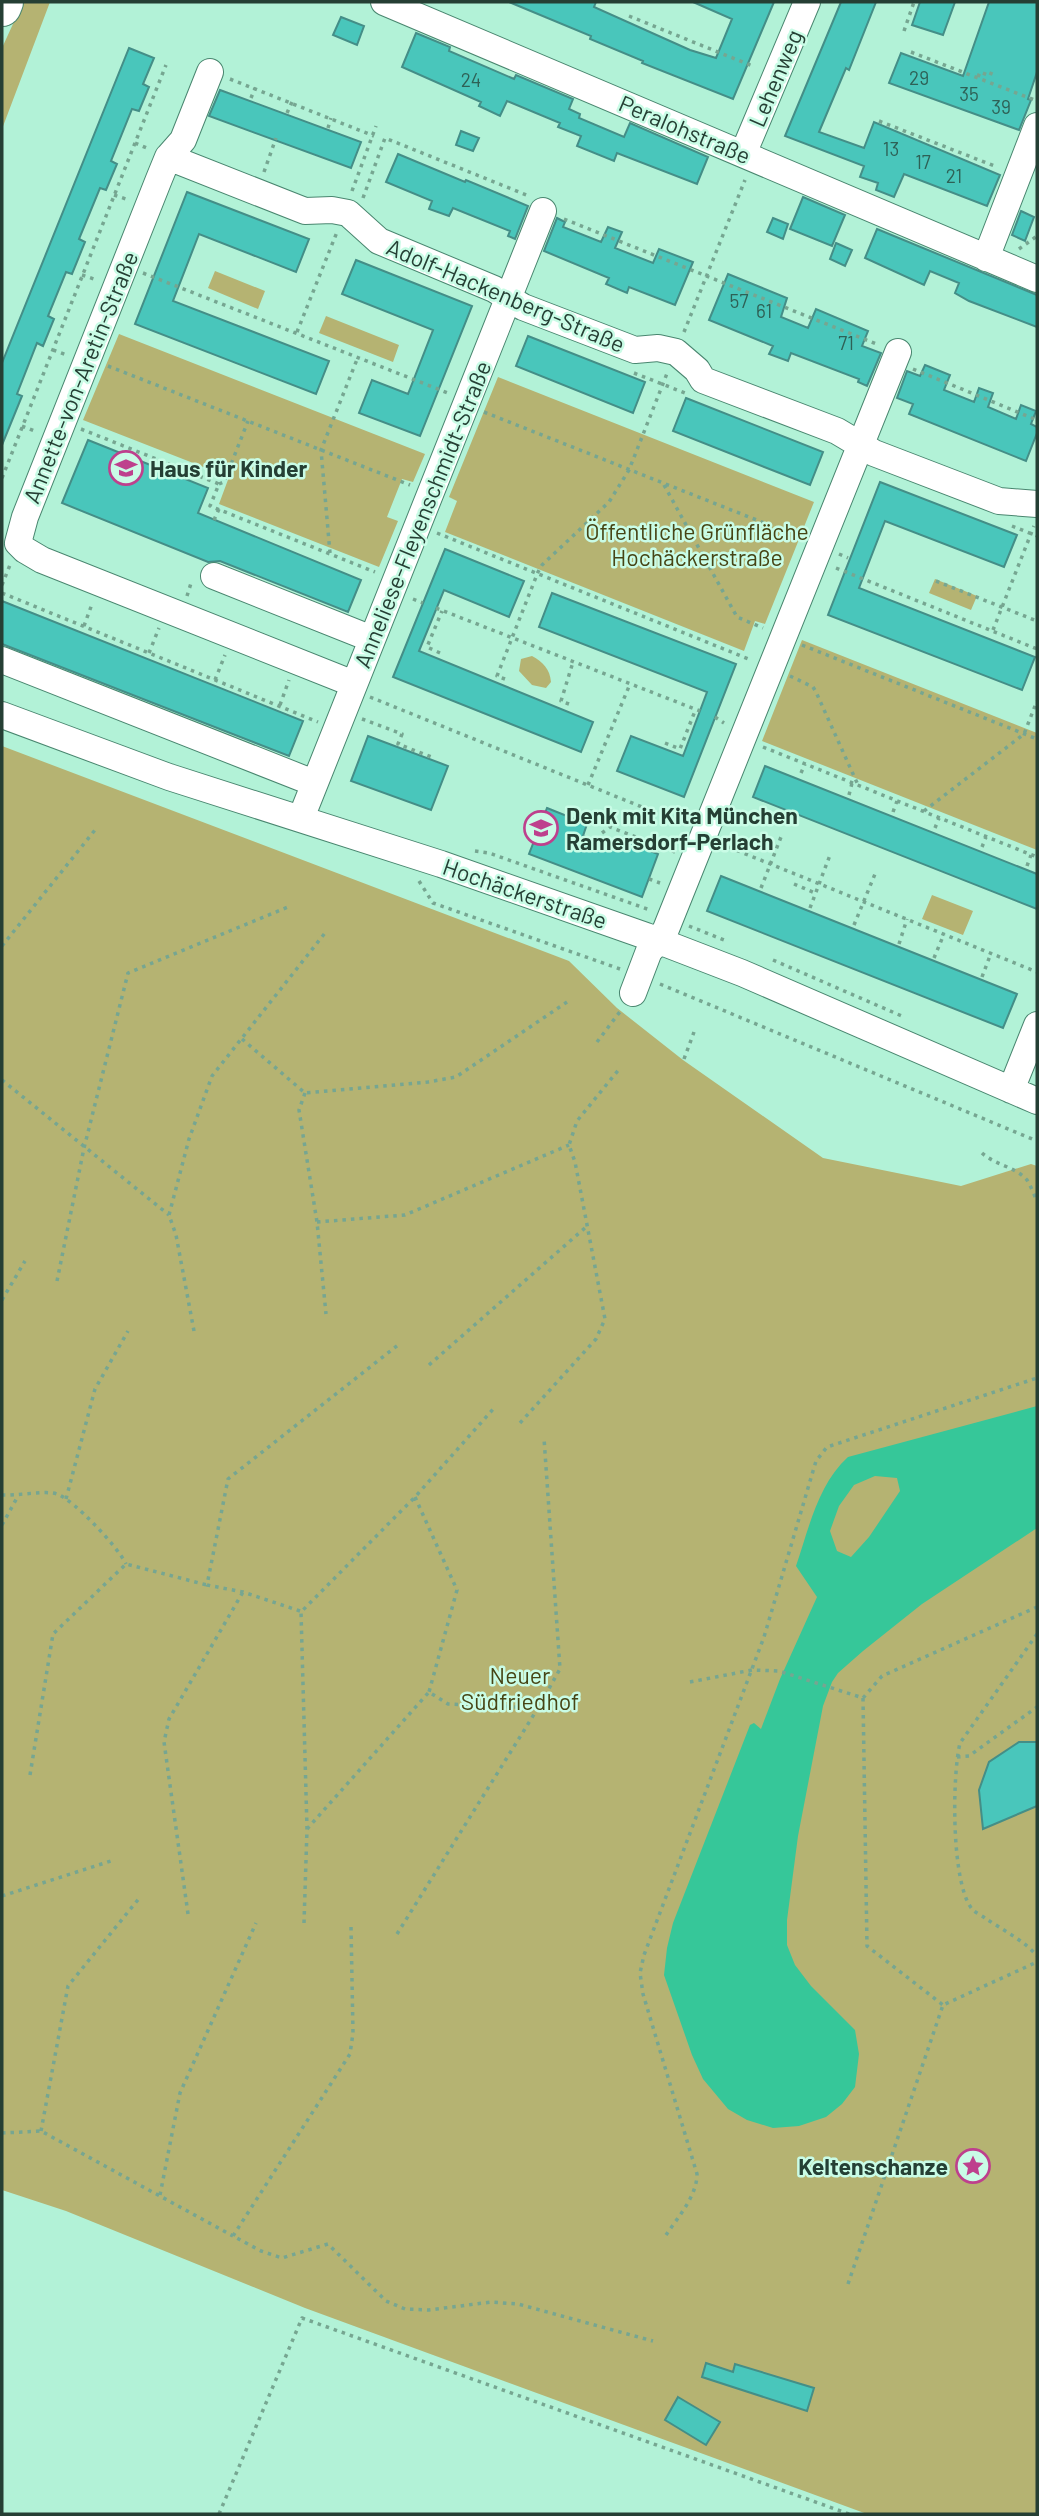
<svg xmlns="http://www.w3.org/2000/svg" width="1039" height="2516" font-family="Barlow,sans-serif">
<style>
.green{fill:#b5b372}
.water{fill:#36c799;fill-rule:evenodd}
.building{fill:#49c6bb;stroke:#448e87;stroke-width:2}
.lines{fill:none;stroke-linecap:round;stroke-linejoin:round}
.minor-casing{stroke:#49866f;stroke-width:28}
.highway-casing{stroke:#49866f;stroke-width:40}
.path{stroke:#76a691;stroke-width:3.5;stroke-dasharray:3.5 5;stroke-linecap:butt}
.minor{stroke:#fff;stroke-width:26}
.highway{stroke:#fff;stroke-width:38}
.labels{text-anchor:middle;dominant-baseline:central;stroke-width:5;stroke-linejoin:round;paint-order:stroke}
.number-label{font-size:19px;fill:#2e6156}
.street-label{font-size:23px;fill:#253f34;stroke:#c9fce6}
.poi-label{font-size:23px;font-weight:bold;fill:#253f34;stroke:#c9fce6;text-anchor:start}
.park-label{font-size:23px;fill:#464414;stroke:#c9fce6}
</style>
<rect width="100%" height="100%" fill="#b2f2d7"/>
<path class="green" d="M23,2H50L2,129V48Z
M215,271L265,291L258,309L208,288Z
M326,316L399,345L393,362L319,333Z
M119,334L425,454L413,482L402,479L387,517L398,521L379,567L219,504L229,477L83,420Z
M498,377L814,502L765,624L755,621L744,651L445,532L457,501L449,497Z
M935,579L977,596L971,610L929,593Z
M802,640L1037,733V850L762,741Z
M532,656C543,662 550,669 551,682L546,688L532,685L519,671L521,659Z
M2,746L569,961L617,1008L683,1060L823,1158L961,1186L1031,1164L1037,1166V2514H867L305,2308L66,2211L2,2190Z
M932,895L973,911L963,935L922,919Z"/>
<path class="water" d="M1037,1406V1528L922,1604L863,1651L838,1673L832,1682L823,1706L798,1836L787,1920V1945L795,1965L811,1986L855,2030L859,2054L855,2087L842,2104L826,2117L799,2126L773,2128L747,2120L728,2109L703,2079L692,2055L664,1975L667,1948L673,1923L750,1725L754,1723L761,1729L780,1679L817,1597L796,1566C809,1528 818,1484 848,1457ZM875,1476L897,1478L900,1491L869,1537L851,1557L837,1551L830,1531L839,1506L854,1485Z"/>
<path class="building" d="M509,2H596L594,7L690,50L716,58L732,19L693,2H774L733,99L642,63L643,61L590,39L591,36Z
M841,2H876L849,70L846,68L819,132L864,148L874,122L1000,175L987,206L904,174L894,197L876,190L878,183L860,177L864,166L785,136Z
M920,2H955L943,35L912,25Z
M989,2H1037V72L1028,99L1031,100L1019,130L889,83L901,53L963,76Z
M341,17L364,26L357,45L333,35Z
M416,33L450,47L449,51L514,79L516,75L573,99L569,109L580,114L579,118L624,137L630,123L708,157L697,184L617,153L614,161L577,146L581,136L558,127L560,123L507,101L500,116L479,106L481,102L402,67Z
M129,48L154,58L143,84L149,87L139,111L132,109L111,161L117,164L106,190L100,188L79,239L85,242L72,274L66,272L48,316L54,319L43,346L37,343L17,394L22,396L2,445V363Z
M220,90L361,142L351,168L209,116Z
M461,131L479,138L473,151L456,145Z
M398,154L465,182L466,180L528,206L515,239L508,236L510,231L453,208L449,216L429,209L432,201L386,182Z
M187,192L309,239L296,272L199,234L173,301L329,361L316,394L135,324Z
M803,197L845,215L832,246L790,229Z
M1021,211L1034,217L1025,241L1012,235Z
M557,218L565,222L563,227L601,242L608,227L622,232L615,248L653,263L659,249L693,262L675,305L629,287L627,293L606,284L609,278L544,251Z
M773,218L788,224L783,239L767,232Z
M877,229L1037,295V327L969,301L955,293L959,283L930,271L924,285L865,258Z
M836,243L852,250L845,266L830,259Z
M356,260L472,306L420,436L359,413L372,380L408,394L433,330L342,294Z
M728,274L787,298L781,317L808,328L816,309L868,331L862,346L881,353L867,386L858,382L859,379L791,353L788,361L769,354L773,346L709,320Z
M528,336L645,382L633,413L516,366Z
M925,365L950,375L944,390L974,402L979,388L993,393L988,407L1016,419L1021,405L1036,411L1031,424L1037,427V433L1026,461L909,414L913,404L897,398L907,371L920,376Z
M686,398L823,452L810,485L673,431Z
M88,440L208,488L198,513L361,580L348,612L220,561L208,562L62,503Z
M880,482L1017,535L1004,567L885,521L859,588L1035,657L1022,690L828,615Z
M445,549L524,581L509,617L444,590L419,651L593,722L581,752L393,677Z
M552,593L736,664L684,797L617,771L631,736L683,756L707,692L539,627Z
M2,601L303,721L289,756L2,644Z
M368,736L448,766L431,810L351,781Z
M765,766L1037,874V909L753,797Z
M547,808L587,824L583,836L614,848L617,838L658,854L642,897L529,854Z
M721,876L1017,994L1003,1028L707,911Z
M1019,1742H1037V1806L983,1829L979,1790L989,1762Z
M706,2363L733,2372L735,2364L814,2388L807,2411L702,2377Z
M678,2397L720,2422L706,2445L665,2420Z"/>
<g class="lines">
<g class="minor-casing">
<path id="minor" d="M384,2L1037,279
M210,72L183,140L168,157L159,179L25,517L18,543L25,550L42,560L354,684
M743,154L807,2
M168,157L305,211L332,210L348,213L379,241L494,289L523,307L635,350L658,348L676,352L697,370L703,380L837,431L874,453L999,501L1037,504
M986,258L1037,126
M214,576L372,639
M2,660L314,783
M2,715L169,777L441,864L646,936L742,973L1037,1101
M301,818L543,211
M633,993L649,951L659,941L666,929L898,352
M1011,1090L1037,1025"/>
</g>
<g class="highway-casing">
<path id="highway" d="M2,7L4,2"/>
</g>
<path class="path" d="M629,16L755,67
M904,31L914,2
M911,52L1037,101
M978,77L980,72L990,76L992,71
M230,79L374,136
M251,98L255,88
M287,113L292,102
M879,121L997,167
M328,128L331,118
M135,143L149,149
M264,172L276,138
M352,191L376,126
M114,195L129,200
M363,198L385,138L529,196
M564,219L879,345
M1019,249L1037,236
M143,273L448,393
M82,275L97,280
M297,332L337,232
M684,332L745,180
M53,350L67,355
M108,366L410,485
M913,369L1037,420
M634,373L685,393
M484,412L802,538
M22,426L37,432
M81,429L219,484L210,506L375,572
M2,478L166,65
M219,484L224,482L248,421
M664,485L737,617L763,628
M214,520L219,509
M1012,526L1037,536
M437,533L751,660
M330,553L321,450L358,357
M839,554L848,558
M836,568L1037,649
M936,581L1037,621
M2,585L10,565
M2,593L318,722
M187,596L192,580
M413,599L423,603
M436,608L700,711
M84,626L92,604
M993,630L1034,526
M802,645L1037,739
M149,653L159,628
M440,653L427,647L442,611
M790,676L813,687L816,692L858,785
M505,679L497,676L538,572L542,565L609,502L629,470L668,371
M215,680L225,655
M370,697L684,824
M569,704L561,701L573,662
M280,705L289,680
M715,717L724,723
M362,719L402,734L398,744L434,758
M665,743L680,749L695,711
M763,747L1037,857
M801,773L805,764
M588,785L630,684
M849,795L852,783
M924,811L1024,734L1037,701
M893,812L897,801
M935,828L939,818
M602,833L610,827L675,852
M721,844L1037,972
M982,847L986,837
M475,851L489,853L650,910
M1027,866L1031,855
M649,879L660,883
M419,881L433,903L620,969
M794,884L815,893
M761,888L781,837
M810,908L830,855
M854,925L875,874
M689,926L724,940
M899,944L907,919
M2,946L95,830
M934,958L944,934
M773,960L904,1017
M982,977L991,953
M660,984L1037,1141
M242,1039L305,1093L428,1082L456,1077L567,1002
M597,1042L622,1009
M684,1059L694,1032
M2,1080L169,1215
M305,1093L299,1110L317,1222L326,1314
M982,1153C995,1165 1016,1167 1027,1180C1031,1186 1034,1195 1037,1201
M317,1222L405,1215L569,1145
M57,1281L84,1148L128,973L288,907
M2,1300L25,1261
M194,1331L176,1235L169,1215L189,1139L212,1076L325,933
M429,1365L586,1227
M520,1423L596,1339L605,1319L575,1162L569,1145L577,1121L620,1068
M2,1495C16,1496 47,1490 57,1494C74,1500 118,1547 126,1564
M415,1497L457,1590L429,1692
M66,1499L95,1389L128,1331
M2,1525L18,1496
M300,1611L243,1592L207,1585L228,1479L398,1345
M1037,1634L960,1743C952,1776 951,1883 972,1909C974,1912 981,1915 985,1918C1001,1929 1025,1941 1037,1956
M690,1682L752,1670L779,1671L863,1698L882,1676L1037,1607
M863,1698L867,1946L943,2005
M957,1757L969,1756L1037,1707
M30,1775L53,1634L126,1564L207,1585
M307,1829L429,1692L448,1704L538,1708
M2,1896L114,1860
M188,1914L164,1742L169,1719L243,1592
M304,1923L307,1829L301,1612L415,1497L495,1407
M351,1927L353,2033L350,2054L233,2236L261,2251L282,2258L328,2244L386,2301L405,2309L429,2310L491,2302L518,2304L653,2341
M397,1934L538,1708L560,1669L544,1438
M41,2131L68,1986L141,1896
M2,2133L41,2131L233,2236
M160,2195L180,2093L256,1923
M666,2235C678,2217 697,2196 697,2174L643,1994L640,1973L644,1955L764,1637L816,1461L827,1447L1037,1378
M848,2284L943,2005L1037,1962
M219,2514L302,2318L849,2514"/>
<use href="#minor" class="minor"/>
<use href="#highway" class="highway"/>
</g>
<defs>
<g id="school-ring" transform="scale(1.75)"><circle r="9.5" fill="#c9fce6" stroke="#be408d" stroke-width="1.5"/><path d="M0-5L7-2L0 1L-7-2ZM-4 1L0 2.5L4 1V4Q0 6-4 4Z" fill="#be408d"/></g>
<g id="sight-ring" transform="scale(1.75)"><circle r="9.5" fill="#c9fce6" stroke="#be408d" stroke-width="1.5"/><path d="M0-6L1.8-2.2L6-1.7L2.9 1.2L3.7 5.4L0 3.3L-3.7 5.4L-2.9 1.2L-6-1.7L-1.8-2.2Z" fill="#be408d"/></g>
</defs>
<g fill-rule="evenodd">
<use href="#school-ring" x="126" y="468"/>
<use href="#school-ring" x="541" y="828"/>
<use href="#sight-ring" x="973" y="2166"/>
</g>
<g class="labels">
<g class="number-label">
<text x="919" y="77">29</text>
<text x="471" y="79">24</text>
<text x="969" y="93">35</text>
<text x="1001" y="106">39</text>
<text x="891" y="148">13</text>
<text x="923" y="161">17</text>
<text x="954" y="175">21</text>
<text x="739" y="300">57</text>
<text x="764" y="310">61</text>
<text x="846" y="342">71</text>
</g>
<g class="street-label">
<text transform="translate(775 78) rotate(-67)">Lehenweg</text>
<text transform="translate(685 129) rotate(23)">Peralohstraße</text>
<text transform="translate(506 295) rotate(23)">Adolf-Hackenberg-Straße</text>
<text transform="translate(80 377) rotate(-68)">Annette-von-Aretin-Straße</text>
<text transform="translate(422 514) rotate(-68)">Anneliese-Fleyenschmidt-Straße</text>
<text transform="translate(525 893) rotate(19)">Hochäckerstraße</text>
</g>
<g class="poi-label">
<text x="150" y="468">Haus für Kinder</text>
<text x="566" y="815">Denk mit Kita München<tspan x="566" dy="26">Ramersdorf-Perlach</tspan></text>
<text x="948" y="2166" text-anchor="end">Keltenschanze</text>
</g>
<g class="park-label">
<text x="697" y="531">Öffentliche Grünfläche<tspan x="697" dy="26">Hochäckerstraße</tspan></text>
<text x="520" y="1675">Neuer<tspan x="520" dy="26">Südfriedhof</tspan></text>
</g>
</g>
<rect width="1039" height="2516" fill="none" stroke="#253f34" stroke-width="7"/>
</svg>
